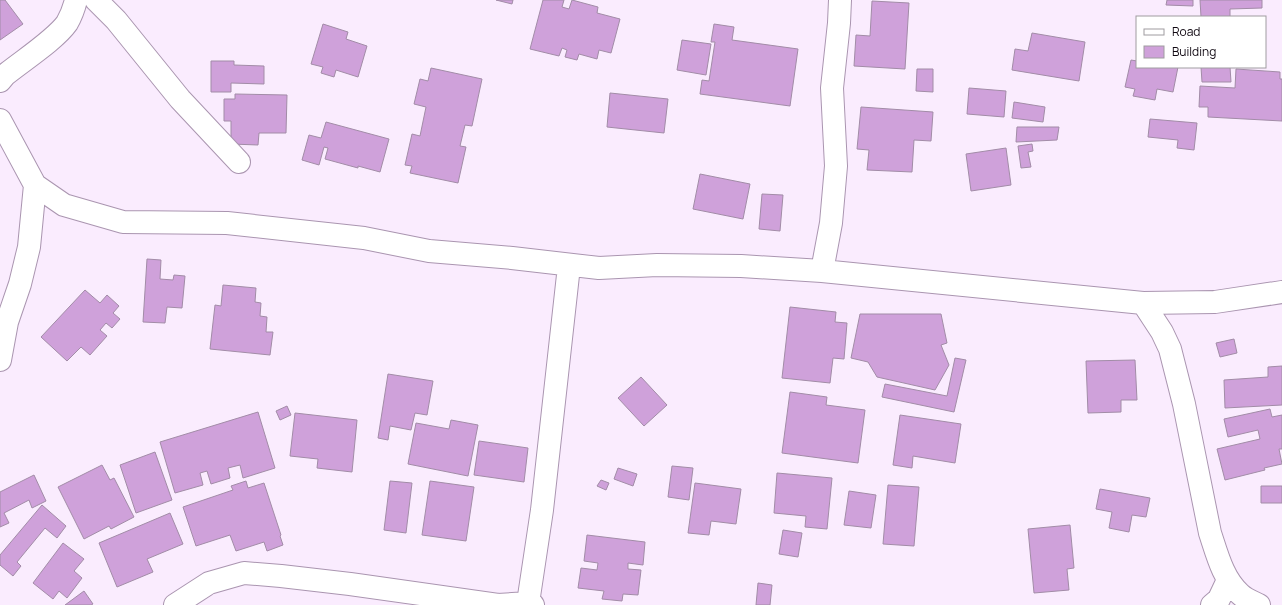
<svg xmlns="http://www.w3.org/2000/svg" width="1282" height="605" font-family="Manrope,sans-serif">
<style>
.building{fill:#cfa1da;stroke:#a28ca7}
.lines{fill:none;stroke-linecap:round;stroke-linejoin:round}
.street-casing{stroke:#aa95b0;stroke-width:24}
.street{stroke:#fff;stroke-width:22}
</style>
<rect width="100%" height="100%" fill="#faecfe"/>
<path class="building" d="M0,0H5L23,24L0,40Z
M496,0H513L512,4Z
M543,0H564L562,7L569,9L572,0L598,7L597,13L620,19L611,53L599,50L597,59L579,54L577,60L565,57L567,50L562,48L559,56L530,49Z
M1167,0H1193V6L1166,5Z
M1200,0H1262V8L1230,9V17H1201Z
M872,1L909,3L905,69L854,66L856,35L870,36Z
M323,24L348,32L346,39L367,46L358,77L336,70L334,77L321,73L323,67L311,64Z
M714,24L734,27L732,40L798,49L790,106L700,94L702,80L709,81L715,42H711Z
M1032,33L1085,42L1079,81L1012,70L1015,49L1028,51Z
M682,40L711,44L706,75L677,70Z
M1131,60L1137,61V67H1178L1173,92L1157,89L1155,100L1133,96L1135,89L1125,87Z
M211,61H234V65L264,66V84L231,83V92H211Z
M1201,67H1230L1231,82H1202Z
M431,68L482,79L472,126L465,125L460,146L466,147L458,183L410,173L412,166L405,165L412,134L420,136L426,107L414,104L420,79L428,81Z
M917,69H933V92L916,91Z
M1236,69L1280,72V79H1282V121L1208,117V107H1199L1200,86L1235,88Z
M969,88L1006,91L1004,117L967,114Z
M610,93L668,99L664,133L607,127Z
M235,94L287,95L286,133H259L258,145L231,144V121H224V99H235Z
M1014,102L1045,107L1043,122L1012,118Z
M861,107L933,112L931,141L914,140L912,172L867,170L869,150L857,149Z
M1150,119L1197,123L1194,150L1177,148L1178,140L1148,137Z
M326,122L389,139L380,172L358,166V168L325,159L328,148L324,147L319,165L302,160L309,135L321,138Z
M1017,127H1059L1057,140L1016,142Z
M1032,144L1033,151L1028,152L1031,167L1021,168L1018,146Z
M1006,148L1011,185L971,191L966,154Z
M700,174L750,184L743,219L693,209Z
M762,194L783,195L780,231L759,229Z
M147,259L161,260L160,279L173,280L174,275L185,276L182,308L167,307L165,323L143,322Z
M223,285L256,288L255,302L261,303L260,316L267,317L266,332H273L270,355L210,349L215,305L221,306Z
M85,290L100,303L107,295L119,306L113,313L120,319L112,328L106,323L100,330L107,336L90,355L81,347L67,361L41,337Z
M790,307L836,312L835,322L847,323L844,359L833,358L830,383L782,378Z
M860,314H941L947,343L941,345L949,365L935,390L877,377L868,362L851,358Z
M1234,339L1237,353L1220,357L1216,343Z
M955,358L966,360L954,412L882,397L885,384L947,396Z
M1135,360L1137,400H1121V412L1088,413L1086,361Z
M1282,366V405L1225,408L1224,380L1268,377V367Z
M388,374L433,381L427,415L415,413L411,430L390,426L388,440L378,438Z
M641,377L667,405L644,426L618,398Z
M790,392L827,397L826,405L865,410L858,463L782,453Z
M287,406L291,415L280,420L276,411Z
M1270,409L1272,417L1282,415V449H1279L1282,464L1264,468L1265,470L1225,480L1217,449L1260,439L1258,430L1228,437L1224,419Z
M258,412L275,468L243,478L240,465L228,468L230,478L211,484L207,471L200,473L203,485L175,493L160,442Z
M295,413L357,420L352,472L317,468L318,459L290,456Z
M900,415L961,424L955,463L913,456L912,468L893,465Z
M451,420L478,425L468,476L408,464L416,423L449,429Z
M479,441L528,448L524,482L474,475Z
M155,452L172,500L136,513L120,465Z
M102,465L110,480L114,478L134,517L111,529L109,526L84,539L58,487Z
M672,466L693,468L689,500L668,497Z
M618,468L637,474L633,486L614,479Z
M777,473L832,478L827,529L805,527L806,516L774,513Z
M34,475L46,501L32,508L29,500L4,513L9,523L0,527V492Z
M601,480L609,483L606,490L597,486Z
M246,481L248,488L264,483L281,535L280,536L283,545L267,551L264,542L236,551L230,535L196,546L183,507L233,490L231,486Z
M390,481L412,483L406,533L384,530Z
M430,481L474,487L466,541L422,535Z
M695,483L741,489L736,524L711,521L709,535L688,533Z
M888,485L919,487L914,546L883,544Z
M1261,486H1282V503H1261Z
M1100,489L1150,498L1146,517L1132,515L1129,532L1109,528L1112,512L1096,509Z
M849,491L876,495L871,528L844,525Z
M42,505L66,526L57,538L45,528L17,562L21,566L13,576L0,565V555Z
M170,513L183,544L147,559L153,572L117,587L99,543Z
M1070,525L1074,568L1067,569L1069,590L1034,593L1028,529Z
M783,530L802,533L798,557L779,554Z
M587,535L645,542L643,565L628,563V569L641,570L638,595L623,594L622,601L602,599L604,591L578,588L581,568L597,570L598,563L584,561Z
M63,543L84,559L74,571L82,578L67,598L59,591L53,599L33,583Z
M758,583L772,585L770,605H756Z
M84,591L93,604L91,605H65Z"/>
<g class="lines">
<g class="street-casing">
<path id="street" d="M96,0L116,20L180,99L239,162
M0,81L5,75C22,61 55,40 67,23C71,16 74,8 76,0
M0,120L35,185L64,205L123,222L227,223L364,238L429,251L512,258L599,268L657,265L741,266L822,271L1143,303L1215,302L1282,292
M822,271L831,223L836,166L832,88L839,23L840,0
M1143,303L1162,332L1170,349L1184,404L1210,533C1217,554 1223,579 1240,594C1245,599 1253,602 1259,605
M0,360L7,322L20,284L29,247L35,185
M528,603L542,510L569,266
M175,605L209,583L244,573L281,576L350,584L498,605L528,603L533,605
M1212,605L1219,599L1228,580"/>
</g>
<use href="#street" class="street"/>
</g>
<rect x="1136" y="16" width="130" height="52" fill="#ffffff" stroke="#9f9ca0"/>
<rect x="1144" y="29" width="20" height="6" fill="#ffffff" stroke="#9f9ca0"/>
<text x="1172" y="36" font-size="12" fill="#100812">Road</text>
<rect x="1144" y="46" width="20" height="12" fill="#cfa1da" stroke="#9f9ca0"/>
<text x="1172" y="56" font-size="12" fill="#100812">Building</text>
</svg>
